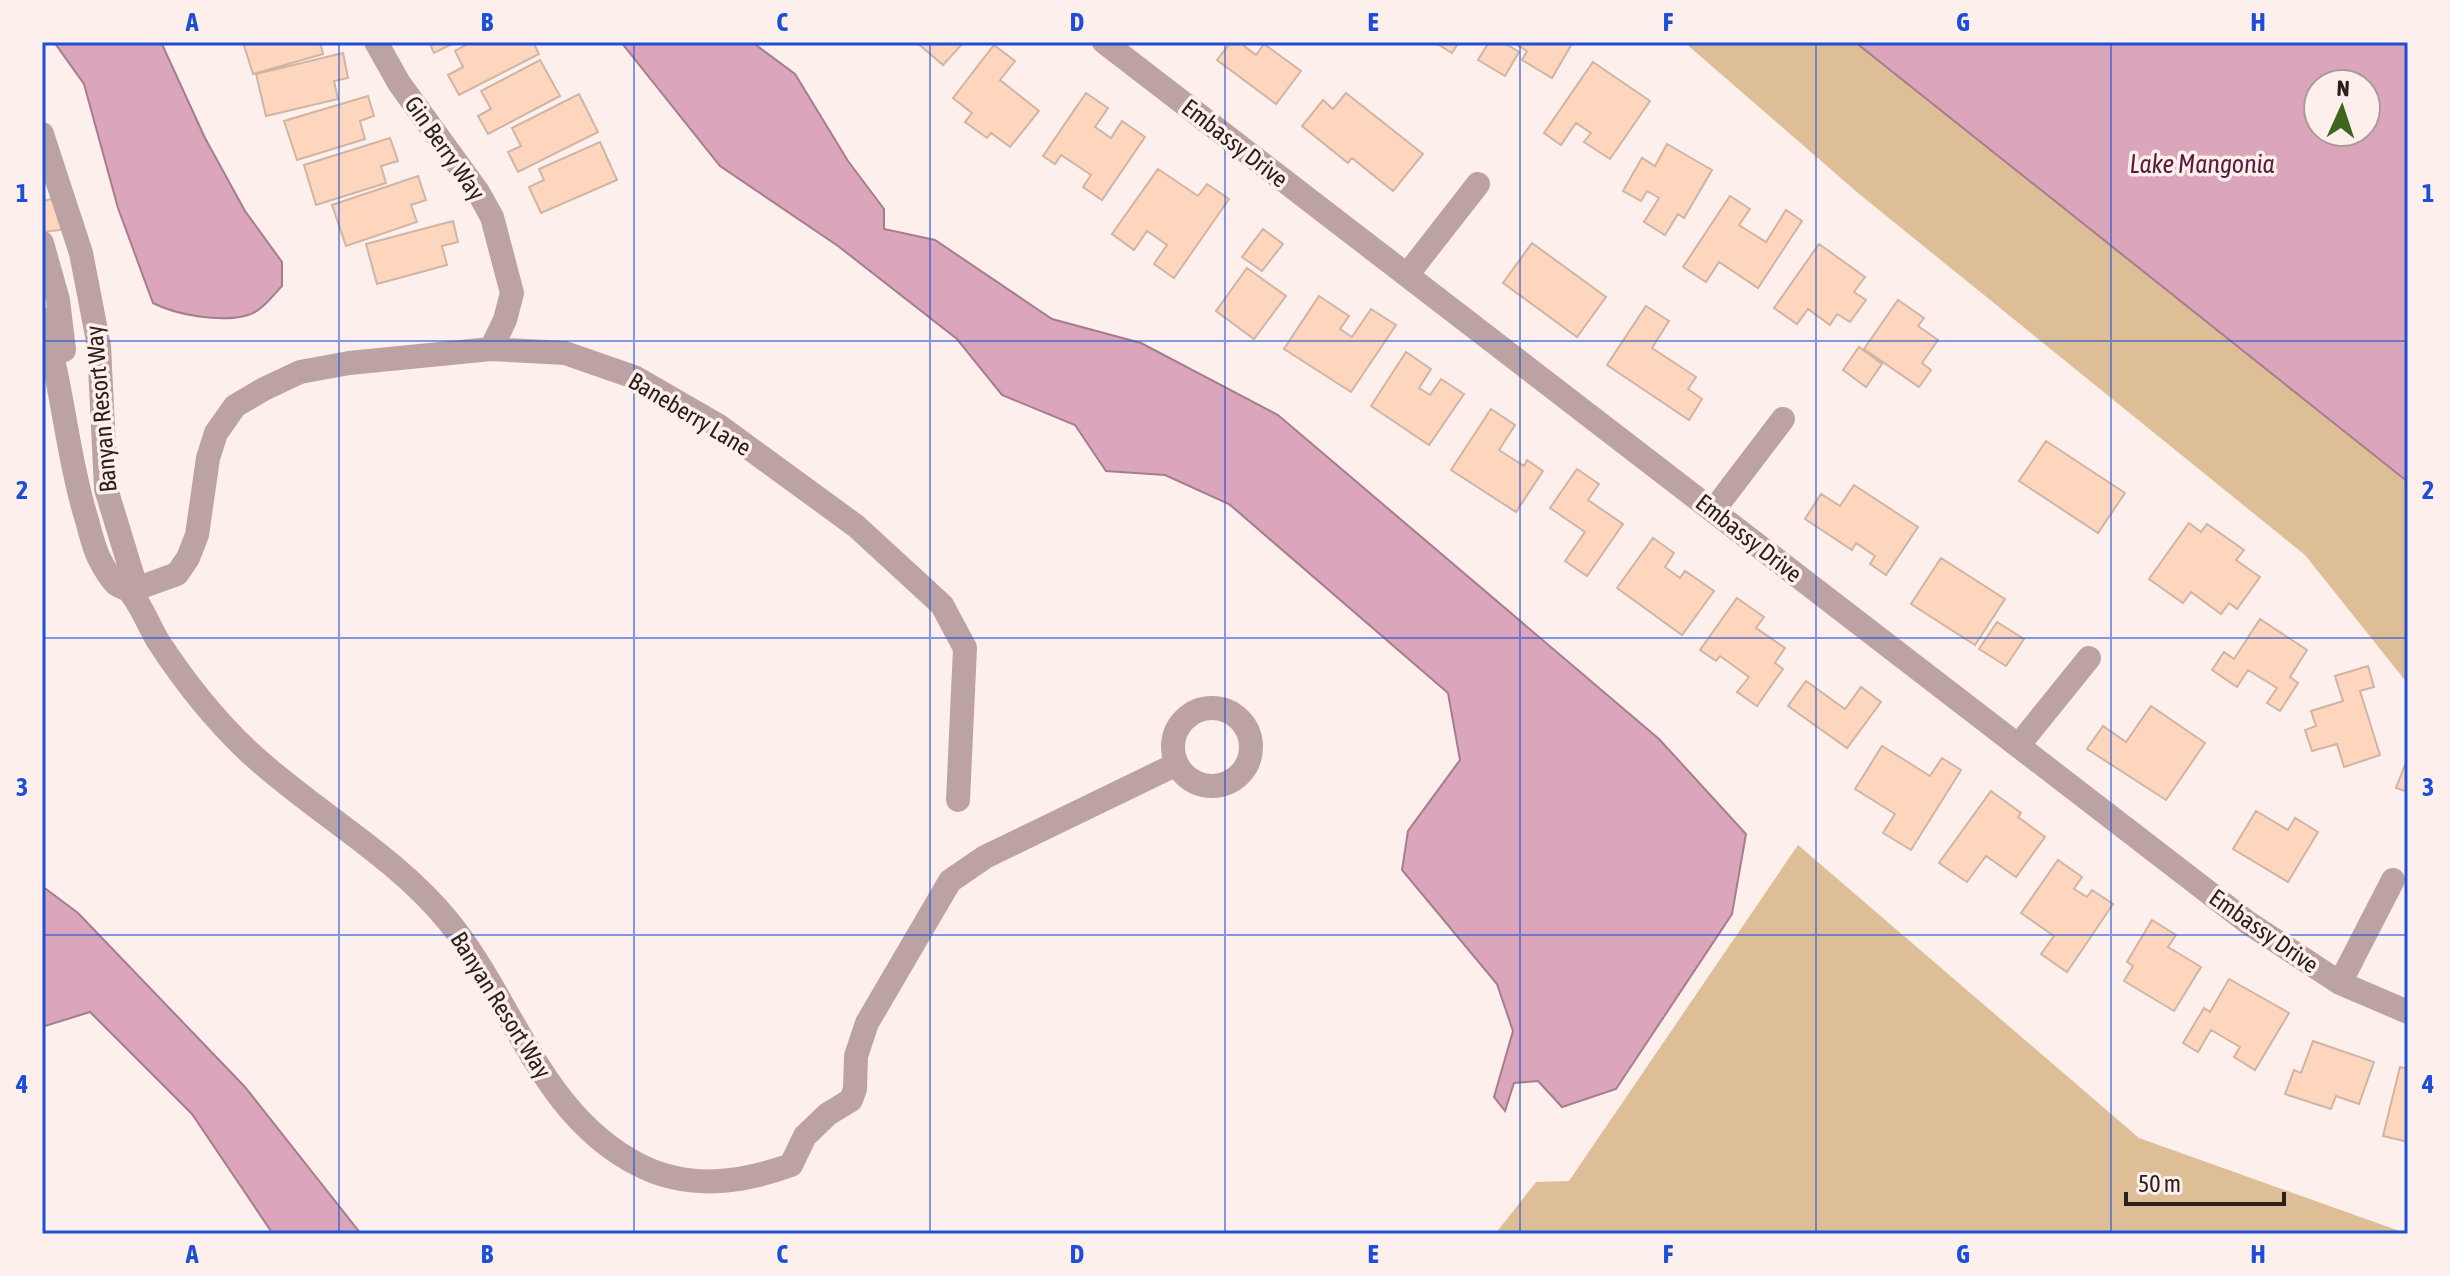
<svg xmlns="http://www.w3.org/2000/svg" width="2450" height="1276" font-family="'Asap Condensed',sans-serif">
<style>
.green{fill:#ddbe97}
.water{fill:#dba5bc;stroke:#a67d8d;stroke-width:2;fill-rule:evenodd}
.building{fill:#fed5bd;stroke:#d0b5a5;stroke-width:2}
.lines{fill:none;stroke-linecap:round;stroke-linejoin:round}
.street{stroke:#bda2a4;stroke-width:24}
.grid{fill:none;stroke:#1d4ed8;stroke-width:2;stroke-opacity:0.55}
.labels{text-anchor:middle;dominant-baseline:central;stroke-width:7;stroke-linejoin:round;paint-order:stroke}
.street-label{font-size:24px;fill:#2c201e;stroke:#fcefec}
.water-label{font-size:26px;font-style:italic;fill:#5b1b3c;stroke:#fcefec}
.neatline{fill:none;stroke:#1d4ed8;stroke-width:3}
.grid-label{font-size:26px;text-anchor:middle;font-weight:bold;fill:#1d4ed8}
</style>
<rect width="100%" height="100%" fill="#fcefec"/>
<path class="green" d="M1684,42H1855L2408,482V684L2305,555L1858,193Z
M1798,845L2139,1138L2408,1234H1495L1536,1182L1569,1181Z"/>
<path class="water" d="M54,42H161L205,138L245,211L282,262V286C273,295 262,311 248,315C222,323 176,315 153,303L118,208L84,84Z
M621,42H752L795,74L848,161L884,209V229L935,240L1052,319L1141,343L1278,415L1659,739L1746,834L1732,914L1616,1089L1562,1107L1538,1081L1514,1083L1505,1111L1494,1097L1513,1031L1497,984L1402,870L1408,831L1460,760L1448,693L1229,504L1165,475L1106,471L1075,425L1002,395L957,339L838,246L720,166Z
M1855,42H2408V482ZM2318,84H2366V132H2318Z
M42,886L78,913L245,1087L361,1234H273L192,1114L90,1012L42,1027Z"/>
<path class="building" d="M243,42H320L323,54L253,74Z
M429,42H456L434,53Z
M471,42H533L539,54L459,95L448,75L463,67L455,51Z
M916,42H964L943,65Z
M1231,42H1239L1256,55L1264,44L1301,71L1276,104L1217,60Z
M1434,42H1459L1452,53Z
M1489,42H1503L1519,52L1505,76L1478,60Z
M1512,42H1573L1552,78L1522,60L1527,51Z
M994,45L1015,61L1000,80L1039,111L1010,147L991,133L987,138L965,122L972,113L953,98Z
M343,53L348,78L334,81L338,99L266,116L256,74Z
M540,60L560,96L488,134L478,116L491,109L481,91Z
M1593,62L1650,101L1610,159L1584,142L1591,133L1576,123L1561,145L1544,133Z
M1086,93L1108,108L1095,127L1111,138L1122,121L1145,137L1102,200L1083,187L1091,175L1061,155L1055,164L1043,156Z
M1346,93L1423,154L1393,191L1352,158L1348,163L1302,126L1323,100L1333,109Z
M579,94L598,132L518,172L508,152L521,146L512,128Z
M368,96L374,116L360,121L365,139L297,160L284,121Z
M390,138L398,161L381,166L386,183L316,205L304,165Z
M600,142L617,180L541,213L529,187L544,180L539,169Z
M1667,144L1712,170L1684,218L1678,214L1665,235L1644,222L1659,198L1647,191L1641,201L1623,191L1642,158L1655,166Z
M1158,169L1198,196L1207,184L1229,199L1174,278L1154,264L1167,245L1147,231L1134,250L1112,234Z
M418,176L426,200L411,205L417,222L346,246L332,205Z
M1730,196L1750,209L1739,225L1766,242L1786,210L1802,221L1758,288L1719,262L1706,282L1683,267Z
M58,197L69,229L42,232L44,201Z
M453,221L458,242L442,246L447,265L377,284L366,244Z
M1263,229L1283,244L1262,271L1242,257Z
M1532,243L1606,297L1577,337L1503,283Z
M1819,244L1865,277L1854,292L1866,300L1850,322L1837,314L1830,325L1808,309L1797,324L1774,308Z
M1247,268L1286,296L1254,339L1216,311Z
M1319,296L1349,316L1340,329L1352,337L1371,309L1396,325L1351,392L1284,349Z
M1898,300L1924,318L1918,326L1938,340L1922,363L1931,370L1919,387L1864,349Z
M1646,306L1669,321L1652,348L1696,377L1688,389L1702,399L1689,420L1607,365Z
M1859,347L1882,364L1866,387L1843,370Z
M1406,352L1431,369L1419,388L1430,395L1441,379L1464,394L1429,445L1371,406Z
M1491,409L1515,425L1499,450L1524,466L1527,460L1543,471L1516,512L1451,470Z
M2046,441L2125,493L2098,533L2019,481Z
M1577,469L1599,484L1588,500L1623,524L1587,576L1565,561L1585,532L1550,508Z
M1854,485L1918,527L1886,575L1870,564L1875,556L1856,543L1852,550L1805,519L1821,494L1840,506Z
M2189,523L2201,532L2207,524L2244,550L2236,560L2260,577L2237,609L2229,603L2221,614L2191,592L2183,603L2149,579Z
M1653,538L1674,553L1665,567L1680,578L1685,571L1714,591L1682,635L1617,588Z
M1941,558L2005,599L1975,645L1911,604Z
M1737,598L1764,617L1756,628L1785,648L1775,663L1783,669L1757,706L1737,692L1749,677L1720,656L1716,661L1700,650Z
M2260,619L2307,650L2290,677L2298,683L2280,711L2267,703L2277,688L2248,670L2237,687L2212,670L2224,652L2234,659Z
M1997,622L2024,639L2006,666L1979,649Z
M2368,666L2374,687L2360,691L2380,755L2344,767L2337,744L2312,751L2305,730L2316,726L2311,711L2343,701L2335,676Z
M1806,681L1845,709L1861,687L1881,702L1847,748L1788,706Z
M2151,706L2205,743L2166,800L2087,749L2103,726L2126,742Z
M1882,746L1930,776L1942,758L1961,770L1911,850L1883,833L1895,814L1855,789Z
M2408,757V792L2396,788Z
M1991,791L2021,813L2018,817L2045,837L2016,877L1986,856L1967,882L1939,863Z
M2256,811L2288,830L2295,818L2318,832L2288,882L2233,849Z
M2058,860L2082,877L2074,889L2087,897L2092,890L2113,904L2067,972L2041,954L2054,936L2021,913Z
M2152,920L2176,935L2168,947L2201,967L2174,1011L2124,981L2133,966L2127,962Z
M2229,979L2289,1013L2255,1070L2234,1057L2240,1047L2211,1030L2198,1052L2183,1043L2204,1008L2210,1012Z
M2313,1041L2374,1062L2359,1104L2336,1096L2331,1109L2285,1094L2294,1070L2301,1073Z
M2400,1067L2408,1069V1142L2383,1136Z"/>
<g class="lines">
<path class="street" d="M376,42L399,83L478,192L492,217L512,293L505,320L491,349
M1104,42L2247,922L2340,983L2408,1012
M42,134L81,253L99,346L106,489L133,577L130,591
M42,243L58,300L64,350
M1407,275L1478,184
M42,319C63,383 66,452 86,517C90,530 93,546 99,558C103,566 110,578 116,584C121,588 128,588 131,593C142,607 149,626 158,641C184,681 213,718 248,751C312,811 393,853 449,922C514,1002 541,1117 641,1166C690,1190 741,1183 791,1165L805,1136L828,1114L851,1100L855,1089L856,1056L867,1023L950,881L985,857L1177,764
M1713,511L1783,419
M130,591L177,574L188,558L197,535L208,458L216,433L235,406L264,389L300,372L349,363L491,349L565,353L634,377L719,426L856,526L942,605L965,648L958,800
M1173 747a39 39 0 1 1 78 0a39 39 0 1 1-78 0Z
M2018,746L2089,658
M2340,983L2393,880"/>
</g>
<path class="grid" d="M339,42V1234M634,42V1234M930,42V1234M1225,42V1234M1520,42V1234M1816,42V1234M2111,42V1234M42,341H2408M42,638H2408M42,935H2408"/>
<g class="labels">
<g class="street-label">
<text transform="translate(1235 143) rotate(38)">Embassy Drive</text>
<text transform="translate(445 148) rotate(55)">Gin Berry Way</text>
<text transform="translate(101 409) rotate(-95)">Banyan Resort Way</text>
<text transform="translate(690 414) rotate(31)">Baneberry Lane</text>
<text transform="translate(1749 538) rotate(38)">Embassy Drive</text>
<text transform="translate(2264 931) rotate(35)">Embassy Drive</text>
<text transform="translate(501 1005) rotate(58)">Banyan Resort Way</text>
</g>
<g class="water-label">
<text x="2202" y="164">Lake Mangonia</text>
</g>
</g>
<rect width="2450" height="1276" fill="none" stroke="#fcefec" stroke-width="88"/>
<g transform="translate(2342 108) rotate(3)"><circle r="38" fill="#fcefec" stroke="#a99c9a" stroke-width="2"/>
<path d="M0-6L14 30L0 20L-14 30Z" fill="#40651e"/>
<text y="-12" font-size="22" font-weight="bold" text-anchor="middle" fill="#2c201e">N</text>
</g>
<path d="M2126 1192v12h158v-12" fill="none" stroke="#2c201e" stroke-width="4"/>
<text x="2138" y="1192" font-size="24" fill="#2c201e" stroke="#fcefec" stroke-width="6" paint-order="stroke">50 m</text>
<rect x="44" y="44" width="2362" height="1188" class="neatline"/>
<g class="grid-label">
<text x="192" y="31">A</text>
<text x="487" y="31">B</text>
<text x="782" y="31">C</text>
<text x="1077" y="31">D</text>
<text x="1373" y="31">E</text>
<text x="1668" y="31">F</text>
<text x="1963" y="31">G</text>
<text x="2258" y="31">H</text>
<text x="22" y="202">1</text>
<text x="2428" y="202">1</text>
<text x="22" y="499">2</text>
<text x="2428" y="499">2</text>
<text x="22" y="796">3</text>
<text x="2428" y="796">3</text>
<text x="22" y="1093">4</text>
<text x="2428" y="1093">4</text>
<text x="192" y="1263">A</text>
<text x="487" y="1263">B</text>
<text x="782" y="1263">C</text>
<text x="1077" y="1263">D</text>
<text x="1373" y="1263">E</text>
<text x="1668" y="1263">F</text>
<text x="1963" y="1263">G</text>
<text x="2258" y="1263">H</text>
</g>
</svg>
